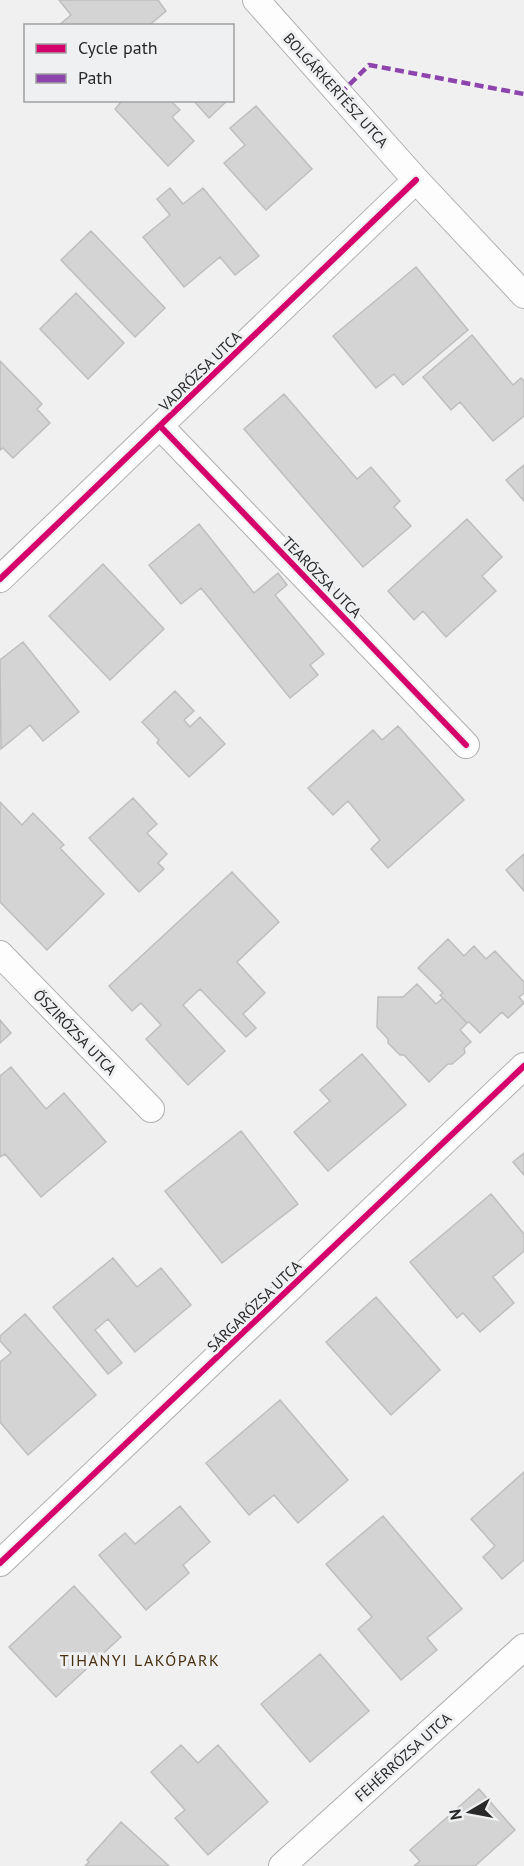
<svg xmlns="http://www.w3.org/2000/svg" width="524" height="1866" font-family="'PT Sans',sans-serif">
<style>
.building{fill:#d4d4d4;stroke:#bebebe;stroke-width:1.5}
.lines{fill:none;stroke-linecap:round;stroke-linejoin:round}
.street-casing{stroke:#afafaf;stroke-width:28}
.street{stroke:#fdfdfd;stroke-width:26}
.quiet{stroke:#8e44ad;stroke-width:4.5;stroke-dasharray:9 4.5;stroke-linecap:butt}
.cycleway-casing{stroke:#eff0f1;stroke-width:10}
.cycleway{stroke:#d6006c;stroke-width:6}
.labels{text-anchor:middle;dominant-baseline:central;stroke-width:6;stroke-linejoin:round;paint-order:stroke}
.street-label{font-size:15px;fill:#292929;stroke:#eff0f1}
.neighbourhood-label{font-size:16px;letter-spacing:1.5px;fill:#4a300f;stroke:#eff0f1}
</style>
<rect width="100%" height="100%" fill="#f0f0f0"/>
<path class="building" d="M59,0H158L166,11L148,26H58L71,15Z
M123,100H174L172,102L180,110L172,117L194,141L168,166L115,109Z
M193,100H228L209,118Z
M256,106L312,169L266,210L224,163L245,145L230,128Z
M170,188L183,204L203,188L259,256L235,275L220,257L184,287L143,237L170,215L157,199Z
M91,231L165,308L135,337L61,260Z
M416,267L468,330L403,385L394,374L376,388L333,336Z
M76,293L124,343L88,379L40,329Z
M472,335L513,385L521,378L524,381V416L493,441L460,402L451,410L423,377Z
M0,361L42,404L37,409L50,423L13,458L3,448L0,450Z
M284,394L357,479L371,467L400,501L394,507L411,526L363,567L244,429Z
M524,465V501L506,480Z
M467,519L502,557L482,576L496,591L446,637L423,611L414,620L388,591Z
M199,524L254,593L278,573L287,585L275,595L324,654L310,665L318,675L290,698L201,588L181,604L149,565Z
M103,564L164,629L110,680L49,616Z
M23,642L79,712L43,741L30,725L1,749L0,660Z
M175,691L194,711L184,720L190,727L200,717L225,744L189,777L157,743L159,740L142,722Z
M398,726L464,800L388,868L371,849L380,840L348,801L333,815L308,788L373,730L382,740Z
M133,798L157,824L147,833L167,854L158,863L164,869L139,892L89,838Z
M0,802L22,825L33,813L64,845L60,848L104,894L47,950L0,902Z
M524,854V891L506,870Z
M232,872L279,922L237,962L265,993L243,1014L256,1028L246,1037L200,989L183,1005L225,1051L188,1085L146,1039L161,1025L141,1003L132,1011L109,986Z
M448,939L464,956L474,946L486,959L495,951L524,982V993L519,997L524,1003L508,1018L502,1012L480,1033L469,1022L467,1023L443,998L440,995L443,993L418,968Z
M417,984L436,1004L443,998L467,1023L460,1030L471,1042L464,1048L465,1053L452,1064H448L429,1082L404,1055H400L388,1043V1039L377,1027L378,997H403Z
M0,1020L11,1033L0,1043Z
M362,1054L406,1105L328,1171L294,1132L330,1101L320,1090Z
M11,1067L46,1109L64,1093L106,1142L41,1197L5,1154L0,1157V1076Z
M241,1131L298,1204L222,1263L165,1191Z
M524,1153V1175L513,1162Z
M491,1194L524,1234V1251L493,1277L514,1303L480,1332L463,1313L457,1318L410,1262Z
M113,1258L137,1287L161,1268L191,1305L135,1352L108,1319L95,1330L122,1363L108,1374L53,1307Z
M376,1297L440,1370L391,1415L326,1342Z
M25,1314L96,1395L28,1455L0,1422V1362L11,1353L0,1341V1336Z
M280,1400L348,1480L298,1523L274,1495L249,1515L206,1463Z
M524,1472V1560L502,1579L483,1557L495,1546L471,1519Z
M180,1506L210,1542L183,1565L189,1573L146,1610L99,1555L125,1533L135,1544Z
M383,1516L462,1609L427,1638L437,1650L401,1680L358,1629L372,1617L326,1564Z
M74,1586L121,1637L56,1697L9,1647Z
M320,1654L369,1711L310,1762L261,1704Z
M181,1745L198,1763L218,1745L268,1802L208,1855L175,1818L185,1810L151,1772Z
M479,1789L515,1830L475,1866H414L420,1861L410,1850Z
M121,1822L169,1866H85L89,1862L87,1860Z"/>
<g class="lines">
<g class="street-casing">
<path id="street" d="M256,0L416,180L524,295
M160,426L466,745
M0,579L416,180
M0,954L151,1109
M0,1563L524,1066
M282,1866L524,1647"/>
</g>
<use href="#street" class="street"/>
<path class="quiet" d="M340,94L369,65L524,94"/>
<g class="cycleway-casing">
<path id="cycleway" d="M160,426L466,745
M0,579L416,180
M0,1563L524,1066"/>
</g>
<use href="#cycleway" class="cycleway"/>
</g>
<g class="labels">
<g class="street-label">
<text transform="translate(336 90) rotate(48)">BOLGÁRKERTÉSZ UTCA</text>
<text transform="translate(200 371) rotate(-44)">VADRÓZSA UTCA</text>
<text transform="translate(322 577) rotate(46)">TEARÓZSA UTCA</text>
<text transform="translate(75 1032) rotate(46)">ŐSZIRÓZSA UTCA</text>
<text transform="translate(254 1306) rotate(-44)">SÁRGARÓZSA UTCA</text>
<text transform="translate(403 1757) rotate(-42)">FEHÉRRÓZSA UTCA</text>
</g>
<g class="neighbourhood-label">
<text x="140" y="1660">TIHANYI LAKÓPARK</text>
</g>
</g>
<rect x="24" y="24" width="210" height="78" fill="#eff0f1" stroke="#a0a0a1" stroke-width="1.5"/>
<rect x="36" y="44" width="30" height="9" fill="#d6006c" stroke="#a0a0a1" stroke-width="1.5"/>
<text x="78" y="54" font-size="18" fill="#292929">Cycle path</text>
<rect x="36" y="74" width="30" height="9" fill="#8e44ad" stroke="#a0a0a1" stroke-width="1.5"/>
<text x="78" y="84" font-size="18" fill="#292929">Path</text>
<g transform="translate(470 1812) rotate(260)" stroke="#eff0f1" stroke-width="4.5" paint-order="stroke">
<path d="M0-4.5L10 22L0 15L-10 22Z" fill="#292929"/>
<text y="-9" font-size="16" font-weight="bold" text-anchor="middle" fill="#292929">N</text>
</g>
</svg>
